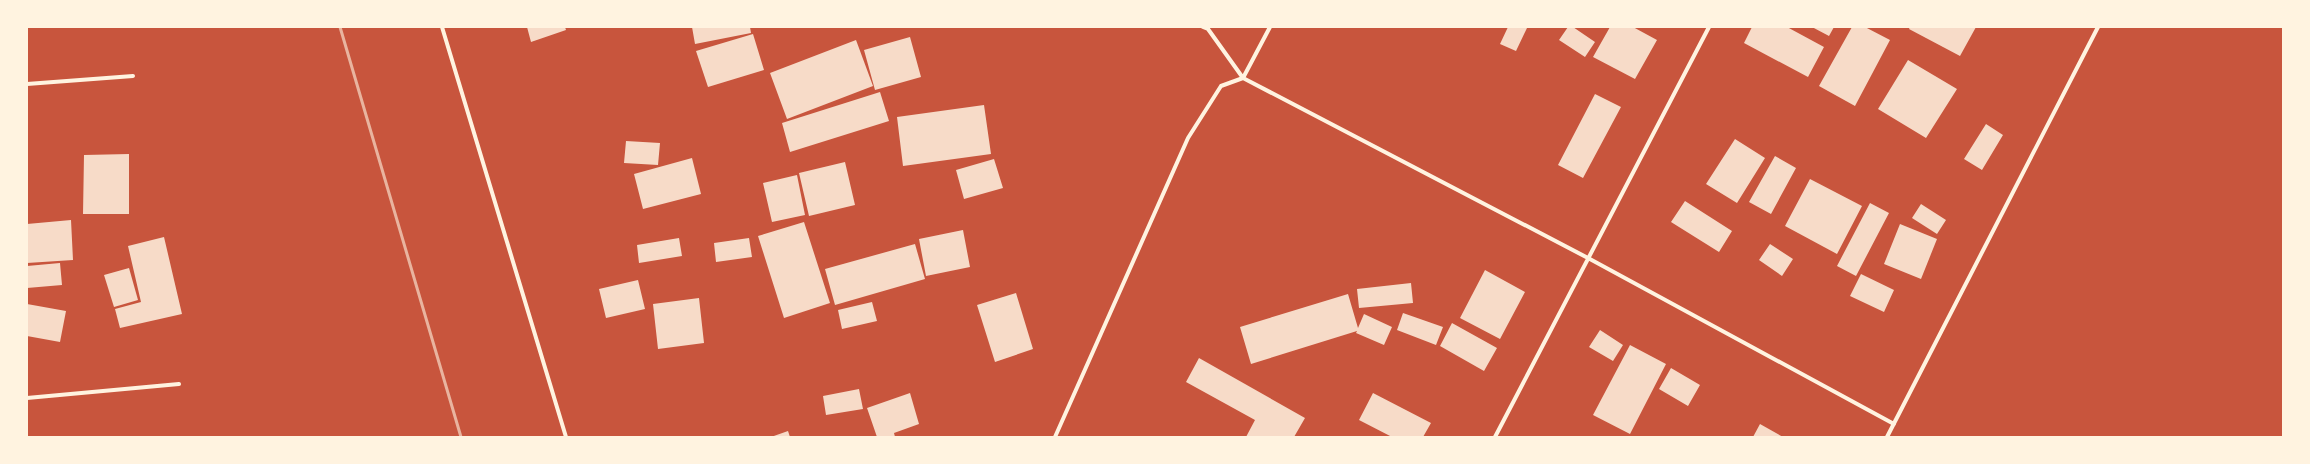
<svg xmlns="http://www.w3.org/2000/svg" width="2310" height="464" font-family="Jost,sans-serif">
<style>
.building{fill:#f7dbc8}
.lines{fill:none;stroke-linecap:round;stroke-linejoin:round}
.minor{stroke:#fff3e0;stroke-width:4}
.rail{stroke:#e9b49f;stroke-width:3}
</style>
<rect width="100%" height="100%" fill="#c8553d"/>
<path class="building" d="M527,27H565L566,30L531,42Z
M692,27H750L751,33L695,44Z
M1508,27L1527,28L1516,51L1500,44Z
M1568,27H1573L1595,42L1585,57L1559,40Z
M1610,27H1633L1657,40L1635,79L1593,57Z
M1752,27H1787L1824,47L1808,77L1744,43Z
M1812,27H1834L1829,36Z
M1852,27H1865L1890,40L1855,106L1819,86Z
M1910,27H1976L1960,56L1909,29Z
M753,34L764,70L708,87L696,51Z
M910,37L921,77L875,90L864,50Z
M856,40L873,86L787,119L770,73Z
M1908,60L1957,89L1926,138L1878,109Z
M880,92L889,121L790,152L782,123Z
M1595,94L1621,107L1583,178L1558,165Z
M984,105L991,154L903,166L897,117Z
M1986,124L2003,135L1982,170L1964,159Z
M1735,139L1765,158L1737,203L1706,184Z
M626,141L660,143L658,165L624,163Z
M129,154V214H83L84,155Z
M1775,156L1796,168L1771,214L1749,202Z
M692,158L701,194L643,209L634,174Z
M994,159L1003,188L964,199L956,170Z
M845,162L855,205L809,216L799,173Z
M797,175L805,215L772,222L763,183Z
M1810,179L1862,206L1837,254L1785,226Z
M1685,201L1732,231L1719,252L1671,222Z
M1870,203L1889,213L1856,276L1837,266Z
M1921,204L1946,220L1937,234L1912,218Z
M71,220L73,260L27,263V224Z
M804,222L830,303L784,318L758,236Z
M1900,224L1937,239L1921,279L1884,264Z
M963,230L970,267L926,276L919,239Z
M164,237L182,314L120,328L115,309L141,302L128,246Z
M679,238L682,256L639,263L637,245Z
M749,238L752,257L716,262L714,243Z
M915,244L925,279L835,305L825,269Z
M1770,244L1793,259L1782,276L1759,260Z
M60,263L62,285L27,288V266Z
M129,268L138,300L114,307L104,275Z
M1485,270L1525,292L1500,339L1460,318Z
M1861,274L1894,290L1884,312L1850,296Z
M638,280L645,309L606,318L599,289Z
M1411,283L1413,303L1359,308L1357,289Z
M1016,293L1033,349L995,362L977,305Z
M1348,294L1358,328L1364,314L1392,327L1384,345L1356,333L1357,331L1251,364L1240,327Z
M699,298L704,343L658,349L653,304Z
M872,302L877,321L842,329L838,310Z
M27,304L66,311L60,342L27,336Z
M1403,313L1443,327L1436,345L1397,330Z
M1452,323L1497,348L1484,371L1440,346Z
M1600,330L1623,345L1613,361L1589,347Z
M1630,345L1666,364L1630,434L1593,415Z
M1199,358L1305,418L1294,437H1246L1255,420L1186,382Z
M1671,368L1700,385L1688,406L1659,389Z
M859,389L863,409L826,415L823,396Z
M910,393L919,424L894,433L895,437H877L867,408Z
M1373,393L1431,423L1423,437H1392L1359,420Z
M1760,424L1783,437H1753Z
M788,431L790,437H771Z"/>
<g class="lines">
<path class="minor" d="M442,27L566,437
M1203,27L1208,29L1243,78L1588,258L1894,424
M27,84L133,76
M27,398L179,384
M1055,437L1188,138L1221,86L1243,78L1270,27
M1495,437L1709,27
M1887,437L2098,27"/>
<path class="rail" d="M340,27L461,437"/>
</g>
<rect width="2310" height="464" fill="none" stroke="#fff3e0" stroke-width="56"/>
</svg>
